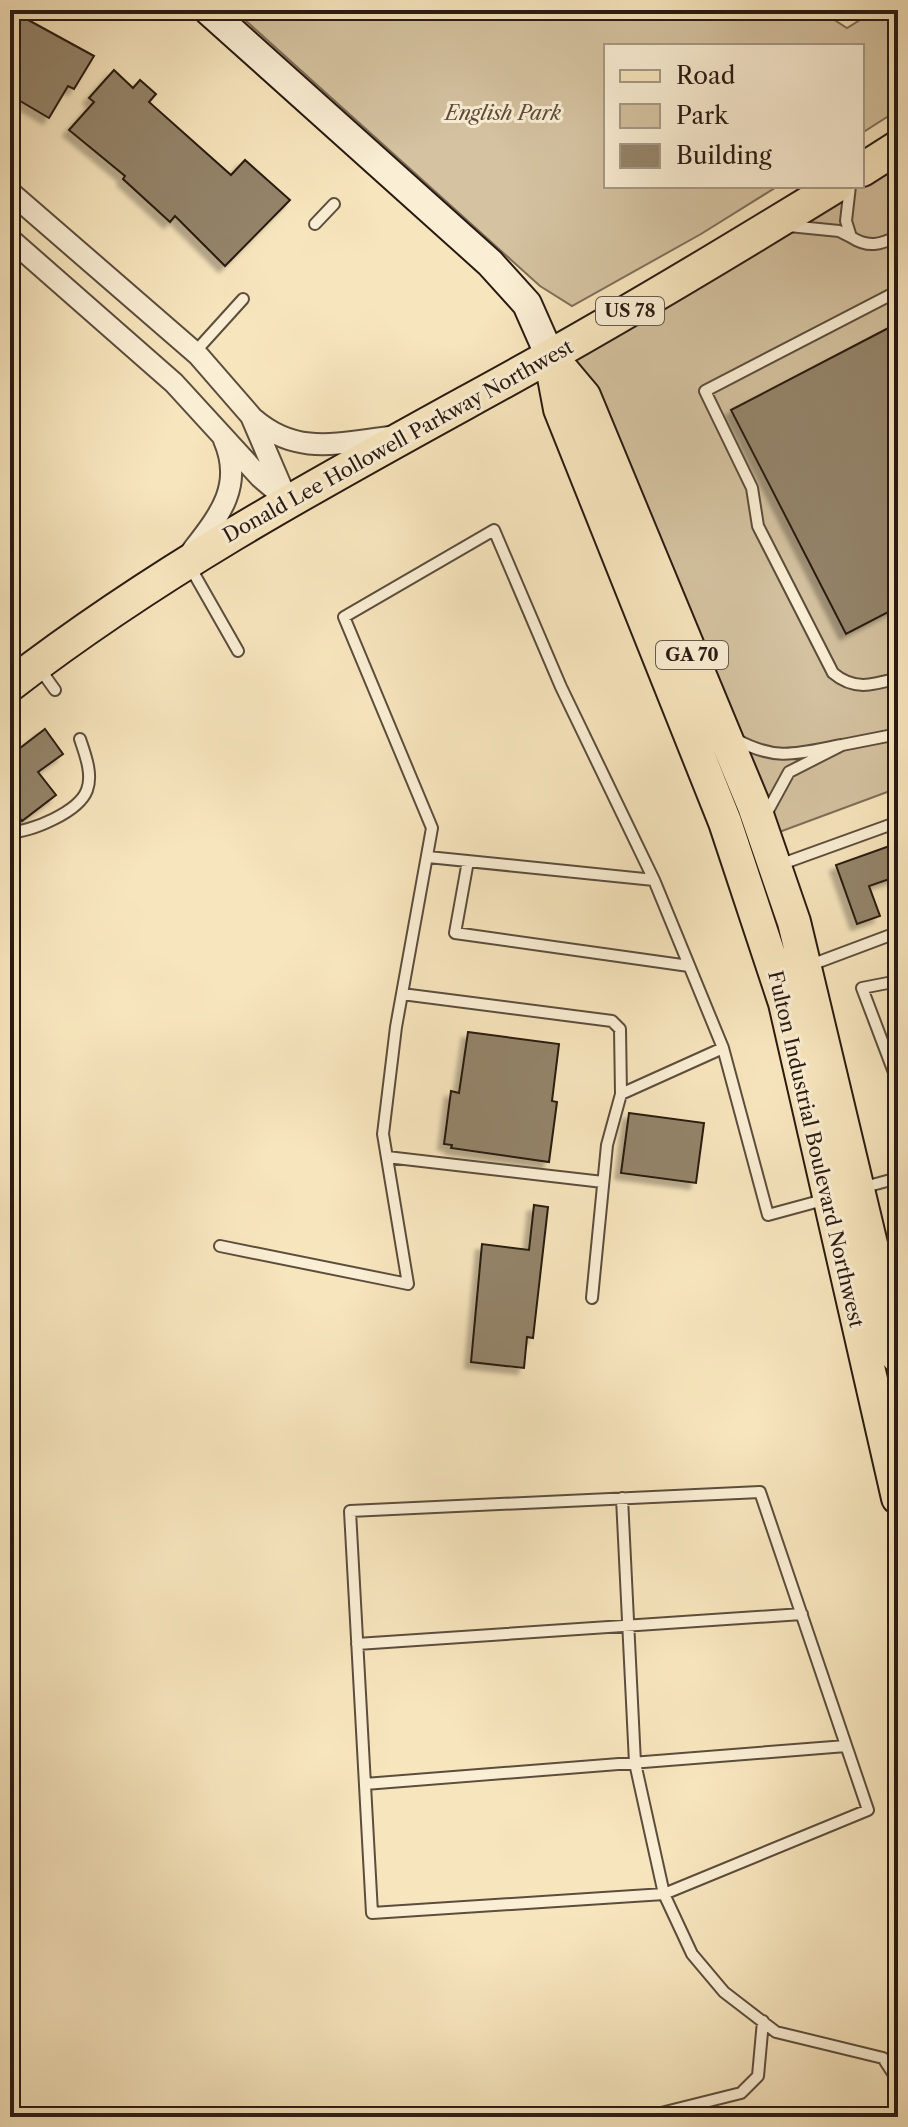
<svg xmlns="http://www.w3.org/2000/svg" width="908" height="2127" font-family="'Libre Caslon Text',serif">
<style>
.green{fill:#d4c2a0;stroke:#7e6e58;stroke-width:2}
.building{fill:#94846a;stroke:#291a11;stroke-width:2;filter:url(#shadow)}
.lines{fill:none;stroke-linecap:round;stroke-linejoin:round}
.service-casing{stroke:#5c4d3c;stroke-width:14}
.minor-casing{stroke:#5c4d3c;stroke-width:24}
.secondary-casing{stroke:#291a11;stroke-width:32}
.primary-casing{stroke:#291a11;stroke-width:36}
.service{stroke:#faeed4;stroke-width:10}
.minor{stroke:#faeed4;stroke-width:20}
.secondary{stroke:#faeed4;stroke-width:28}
.primary{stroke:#f7e5bd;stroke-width:32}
.labels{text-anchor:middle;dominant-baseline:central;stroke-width:6;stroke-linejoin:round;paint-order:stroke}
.shield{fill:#faeed4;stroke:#685a4c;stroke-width:2}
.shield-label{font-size:18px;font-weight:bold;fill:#291a11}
.park-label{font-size:20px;font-style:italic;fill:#5c4c3c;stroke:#faeed4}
.street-label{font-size:20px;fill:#291a11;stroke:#faeed4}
</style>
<defs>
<filter id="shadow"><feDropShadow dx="-6" dy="6" stdDeviation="2" flood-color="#0004"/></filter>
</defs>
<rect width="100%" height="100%" fill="#f7e5bd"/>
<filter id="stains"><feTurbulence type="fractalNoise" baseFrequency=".0025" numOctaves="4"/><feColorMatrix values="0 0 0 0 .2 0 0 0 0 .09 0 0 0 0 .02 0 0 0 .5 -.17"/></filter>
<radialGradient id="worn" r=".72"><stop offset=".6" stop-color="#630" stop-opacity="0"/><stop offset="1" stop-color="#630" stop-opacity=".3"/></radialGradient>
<path class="green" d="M234,10H819L847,28L876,10H898V110L862,133V46H606V186H778L701,234L572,306L540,286Z
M898,137V788L755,841L567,344L820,186H862V160Z"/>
<path class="building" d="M10,10L94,56L74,89L68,86L49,118L10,95Z
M114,70L133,88L140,80L156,94L149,102L231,175L245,160L290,200L225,266L175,216L170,222L123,179L125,176L69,130L94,102L89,98Z
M898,323V607L846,634L731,410Z
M45,729L63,754L38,772L56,795L22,821L12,809L17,806L10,797V748L16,743L20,748Z
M898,843V876L869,886L880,916L857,924L836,865Z
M468,1032L559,1044L552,1101L557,1102L549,1162L451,1148L452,1145L444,1144L451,1091L459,1093Z
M629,1113L704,1123L696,1183L621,1173Z
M534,1205L548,1207L533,1338L527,1337L524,1368L471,1362L482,1244L529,1250Z"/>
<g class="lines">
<g class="service-casing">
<path id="service" d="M315,224L334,204
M789,226L839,231L851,237L846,221L850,186
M851,237C868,248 880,245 898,236
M898,291L705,391L752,488L758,526L833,673C854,691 873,685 898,678
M195,352L243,299
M189,565L238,651
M40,669L55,690
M737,740C778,762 799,753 842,745L789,772L765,816
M842,745L898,734
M10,832C31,832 79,812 87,790C93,774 85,754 80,739
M428,857L654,880
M468,861L455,933L689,966
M779,865L898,822
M808,966L888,936
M898,981L862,988L898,1083
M402,994L612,1021L620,1029L621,1094
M387,1157L603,1182
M861,1188L898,1178
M220,1246L408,1284L383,1134L396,1027L432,828L344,617L494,530L561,687L654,880L723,1048L768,1215L827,1199
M592,1298L607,1145L621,1094L723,1048
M760,1492L868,1810L664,1894L372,1913L350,1511Z
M622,1498L635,1763L664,1894L692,1954L724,1992L776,2032L883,2058L898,2081
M357,1644L802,1614
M365,1784L846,1746
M645,2117L741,2093L758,2076L763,2021"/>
</g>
<g class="minor-casing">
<path id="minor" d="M10,192L198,355L251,416L287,500
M10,239L174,383L260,477L287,500
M254,419C297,456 338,443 390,437
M192,551C219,516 244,486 224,440"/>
</g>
<g class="secondary-casing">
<path id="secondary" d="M208,10L490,263L527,304L550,356"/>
</g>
<g class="primary-casing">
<path id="primary" d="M862,170L898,147
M550,356L560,409L725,822L785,1003L898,1498
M552,358L584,396L754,806L794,922L898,1357
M10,685C163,567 327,479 496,386C611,323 724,255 836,186"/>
</g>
<use href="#service" class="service"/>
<use href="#minor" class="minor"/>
<use href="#secondary" class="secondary"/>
<use href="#primary" class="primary"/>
</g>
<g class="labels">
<g class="shield">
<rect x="596" y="297" width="68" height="28" rx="6"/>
<rect x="656" y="641" width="72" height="28" rx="6"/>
</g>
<g class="shield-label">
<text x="630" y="311">US 78</text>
<text x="692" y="655">GA 70</text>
</g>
<g class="park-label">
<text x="503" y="113">English Park</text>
</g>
<g class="street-label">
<text transform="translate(398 441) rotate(-29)">Donald Lee Hollowell Parkway Northwest</text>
<text transform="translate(816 1149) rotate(77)">Fulton Industrial Boulevard Northwest</text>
</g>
</g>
<rect width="908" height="2127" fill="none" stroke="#f7e5bd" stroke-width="40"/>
<rect x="12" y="12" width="884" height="2103" fill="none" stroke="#291a11" stroke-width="4"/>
<rect x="20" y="20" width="868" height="2087" fill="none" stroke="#291a11" stroke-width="2"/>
<rect x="604" y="44" width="260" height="144" fill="#faeed4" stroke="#a69986" stroke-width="2"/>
<rect x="620" y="70" width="40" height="12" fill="#f7e5bd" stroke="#a69986" stroke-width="2"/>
<text x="676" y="84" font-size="24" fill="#291a11">Road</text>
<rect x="620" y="104" width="40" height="24" fill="#d4c2a0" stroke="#a69986" stroke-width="2"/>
<text x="676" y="124" font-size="24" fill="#291a11">Park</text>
<rect x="620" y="144" width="40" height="24" fill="#94846a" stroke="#a69986" stroke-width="2"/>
<text x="676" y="164" font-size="24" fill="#291a11">Building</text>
<rect width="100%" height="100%" filter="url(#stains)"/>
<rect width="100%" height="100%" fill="url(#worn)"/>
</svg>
